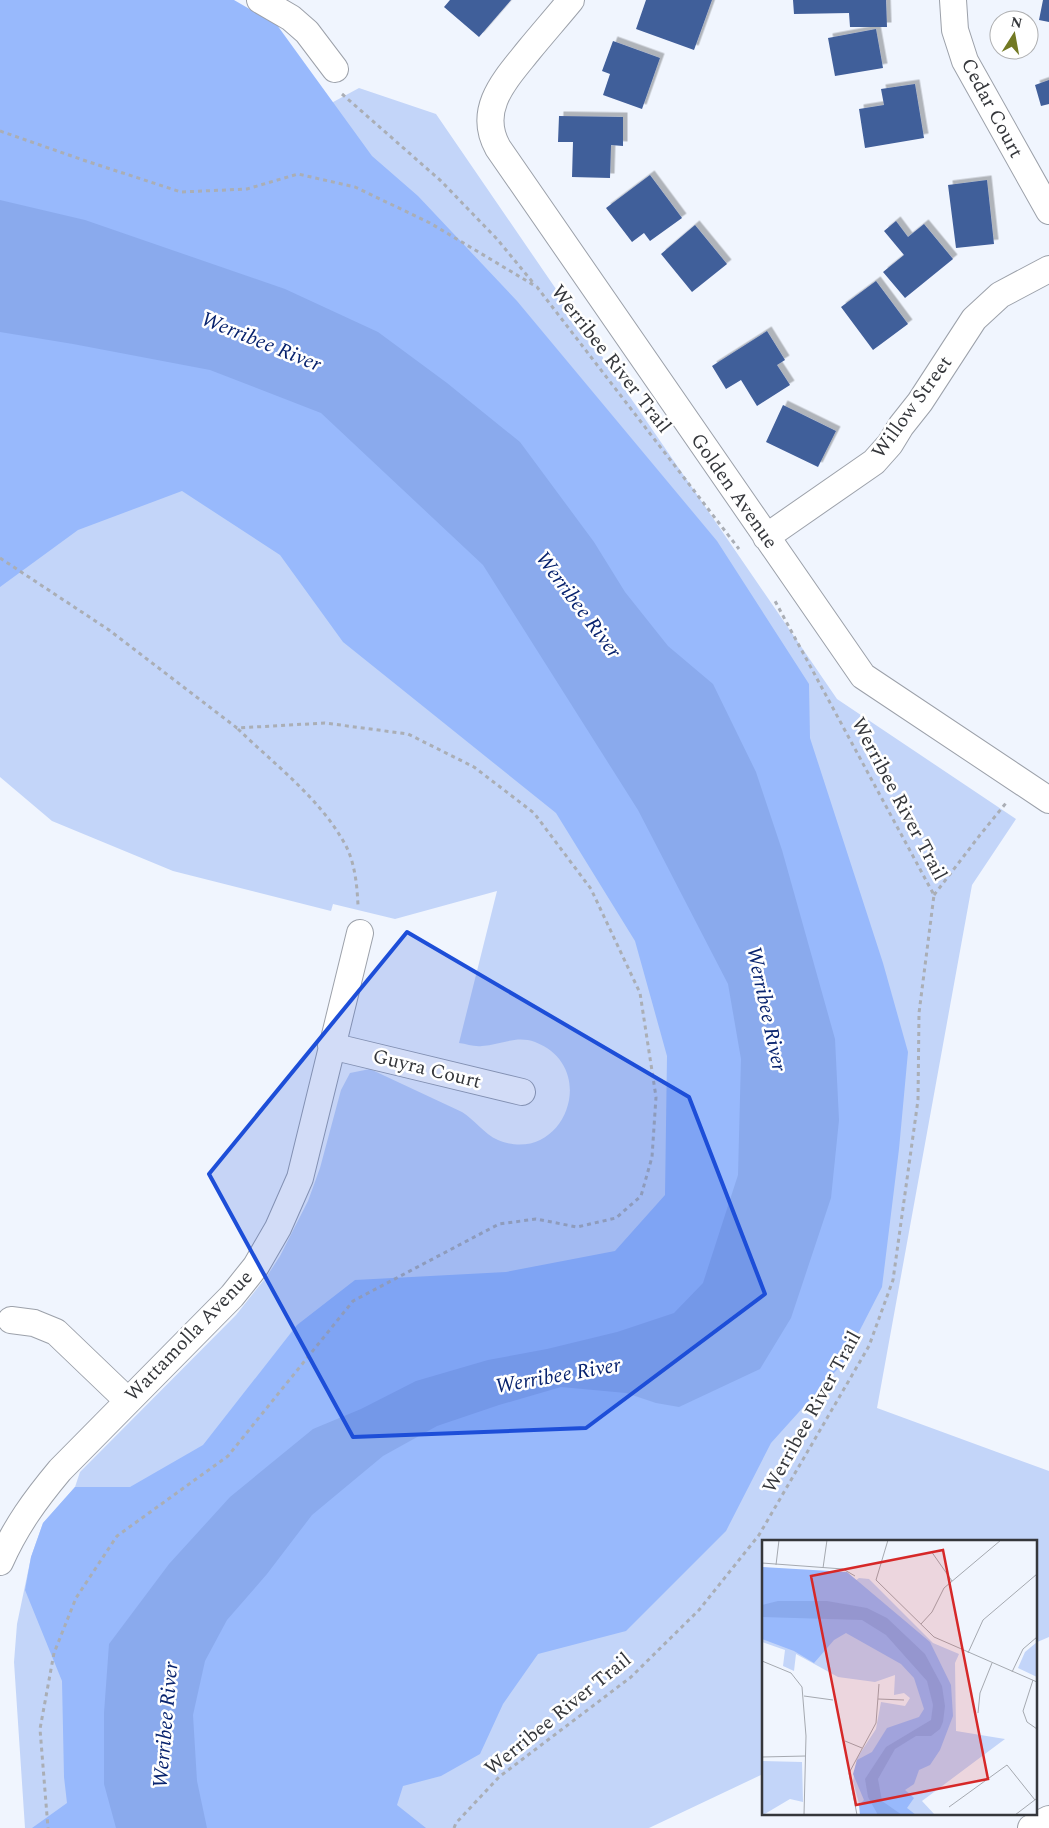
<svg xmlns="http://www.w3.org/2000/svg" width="1049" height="1828" font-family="Spectral,serif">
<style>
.green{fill:#c3d5f9}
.forest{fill:#98b9fc}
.water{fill:#8aaaed}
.building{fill:#415e9a;filter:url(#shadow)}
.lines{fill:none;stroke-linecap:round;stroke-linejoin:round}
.street-casing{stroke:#9ca1aa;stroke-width:28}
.path{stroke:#aaaeb5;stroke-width:3;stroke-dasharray:4 4;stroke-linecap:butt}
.street{stroke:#fff;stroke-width:26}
.marked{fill:#1d4ed8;fill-opacity:0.2;stroke:#1d4ed8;stroke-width:4;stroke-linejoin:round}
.labels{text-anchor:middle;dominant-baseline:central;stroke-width:5;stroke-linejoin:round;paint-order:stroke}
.street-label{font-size:20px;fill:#35373b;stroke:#fff}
.water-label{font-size:21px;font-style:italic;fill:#08236e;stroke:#fff}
.inset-road{fill:none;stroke:#a5a9b0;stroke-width:1}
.view{fill:#d62828;fill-opacity:0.15;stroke:#d62828;stroke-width:2.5}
.inset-edge{fill:none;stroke:#35373b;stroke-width:2.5}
</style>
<defs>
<filter id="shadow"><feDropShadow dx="4.5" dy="-4.5" stdDeviation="0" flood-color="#0004"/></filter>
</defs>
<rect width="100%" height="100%" fill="#f0f5fe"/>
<path class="green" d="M0,0L324,107L359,88L436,114L837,699L1016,819L972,885L877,1408L1049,1471V1637L1035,1643V1542H763V1774L649,1828H25L14,1662L17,1624L31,1557L43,1523L75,1487L80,1472L236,1315L267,1276L280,1256L308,1201L320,1168L341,1090L350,1073L370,1069L462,1112C475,1120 484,1134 498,1140C563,1167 602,1068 535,1042C516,1035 500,1045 482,1046C474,1047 467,1044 459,1043L497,891L395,919L333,904L331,911L173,871L52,821L0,777Z"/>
<path class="forest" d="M0,0H234L277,25L372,156L418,196L517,301L717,541L809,684L810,738L883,963L908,1052L899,1149L882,1287L843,1363L771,1443L726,1531L626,1631L538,1654L503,1704L480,1754L441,1776L403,1786L397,1805L426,1828H32L67,1803L64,1777L62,1681L25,1590L31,1557L43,1523L75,1487H130L203,1445L297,1325L355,1280L506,1272L615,1251L665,1195L667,1056L635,941L556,813L343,642L280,555L182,491L78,530L0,587Z"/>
<path class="water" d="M0,200L85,220L285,289L378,332L447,383L520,442L594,542L625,592L668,646L713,684L756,772L782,850L835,1039L839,1120L831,1198L791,1318L760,1369L679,1407L656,1403L626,1393L561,1387L499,1405L437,1426L383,1456L312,1515L267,1574L227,1620L205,1661L193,1715L197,1781L207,1828H116L104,1784V1713L109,1644L169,1564L230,1497L313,1429L361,1409L416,1381L488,1360L547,1349L617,1332L674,1313L703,1283L738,1175L741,1059L728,984L638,810L483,565L321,413L210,370L73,344L0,332Z"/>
<path class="building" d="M450,0H511L479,37L444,7Z
M646,0H712L694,50L636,29Z
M793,0H886L887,27H850L849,13L794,14Z
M1043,0H1049V22L1039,20Z
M876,29L883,68L835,76L828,38Z
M613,41L660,58L642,109L603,95L610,74L602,71Z
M1049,80V104L1041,106L1035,85Z
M915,84L924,138L865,148L859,109L884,105L881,89Z
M559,116L623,117V146L611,145L610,178L572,177L573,142H558Z
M650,175L682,218L650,241L644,233L632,242L606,208Z
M987,180L994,244L956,248L948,185Z
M896,221L908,237L924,224L953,259L905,298L883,272L904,255L884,231Z
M695,225L727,264L692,292L661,254Z
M876,281L908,324L873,350L841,307Z
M767,331L785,360L777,365L790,385L757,406L741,380L726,389L712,366Z
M783,405L836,431L818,467L766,442Z"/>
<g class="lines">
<g class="street-casing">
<path id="street" d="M260,0L291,18L307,32L335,69
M571,0C557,17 543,33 529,50C506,79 476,109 498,148L863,676L1049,800
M953,0L955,30L965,61L1049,211
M766,537L874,462L890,444L901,426L920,402L974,319L1000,295L1049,269
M331,1046L522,1092
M11,1320L34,1323L56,1332L127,1400
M0,1562C16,1526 35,1500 60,1470L232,1296L256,1266L278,1228L300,1178L360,933
M1031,1828L1049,1819"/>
</g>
<path class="path" d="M342,94L441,181L497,239L535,285
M0,131L86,161L181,192L247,189L298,174L355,187L430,223L537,287L739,549
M0,558L109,630L237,728L325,723L408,734L474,767L534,813L591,889L640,993L656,1097L652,1157L641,1196L616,1218L577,1227L536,1219L499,1224L353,1301L228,1456L117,1536L76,1598L54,1653L40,1729L48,1828
M238,729C275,765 321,799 346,846C355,864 357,885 358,905
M934,895L980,835L1006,803
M454,1828L456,1823L499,1777L631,1677L699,1610L759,1535L869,1346L893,1280L918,1100L919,1013L934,895L775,601"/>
<use href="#street" class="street"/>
</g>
<path class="marked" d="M407,932L689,1097L765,1294L586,1428L353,1437L209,1174Z"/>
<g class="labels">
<g class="street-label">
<text transform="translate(992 108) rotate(62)">Cedar Court</text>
<text transform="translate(611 359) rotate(52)">Werribee River Trail</text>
<text transform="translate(912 407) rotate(-54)">Willow Street</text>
<text transform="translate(734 491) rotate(55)">Golden Avenue</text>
<text transform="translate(899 799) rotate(62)">Werribee River Trail</text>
<text transform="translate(427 1069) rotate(14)">Guyra Court</text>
<text transform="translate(189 1336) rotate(-46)">Wattamolla Avenue</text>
<text transform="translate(812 1412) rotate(-61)">Werribee River Trail</text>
<text transform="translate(558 1714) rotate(-39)">Werribee River Trail</text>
</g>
<g class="water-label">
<text transform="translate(261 342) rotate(22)">Werribee River</text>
<text transform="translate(578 605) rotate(53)">Werribee River</text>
<text transform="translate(766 1009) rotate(78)">Werribee River</text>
<text transform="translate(558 1376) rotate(-10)">Werribee River</text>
<text transform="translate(166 1725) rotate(-85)">Werribee River</text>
</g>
</g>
<g transform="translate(762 1540)">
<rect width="275" height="275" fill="#f0f5fe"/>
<path d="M0,27L93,41L97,38L107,39L171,103L197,114L193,123L194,191L243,199L160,261L173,275H100L91,241L95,218L114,189L119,162L143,166L148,158L142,153L132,155L133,135L113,142L76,137L34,114L32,131L21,126L23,110L0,102ZM275,102V137L256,128L263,112ZM0,221L40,222L41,262L28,259L1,275Z" fill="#c3d5f9"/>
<path d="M0,27L85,32L168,102L189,145L191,176L178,210L168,225L157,230L152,244L143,250L152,258L145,268L154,275H98L97,265L102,260L91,234L95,220L110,212L125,188L157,177L162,169L152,138L139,124L84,93L72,100L52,123L32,111L0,99Z" fill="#98b9fc"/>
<path d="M16,61H65L105,68L125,78L163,114L180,146L183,166L181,182L178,189L169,196H154L133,209L116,239L120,261L140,275H116L106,257L103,239L124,207L169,180L171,165L165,141L124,95L100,80L0,77V65Z" fill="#8aaaed"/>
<path class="inset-road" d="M126,0L114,40L172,97L275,142M169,11L190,41M0,23L81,29L93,36M14,25L17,0M61,28L65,0M159,84L170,72L182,48L239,0M206,113L221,80L275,34M0,121L29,133L40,147L44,196L42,275M250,132L261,109L275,97M271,140L261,171L265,182L275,189M42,156L71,160M116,159L142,160M216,173L218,153L230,123M83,201L100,208M0,217L44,216M187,267L245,225L273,260M95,275L87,233L114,183L117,144M253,275L274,259"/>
<path class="view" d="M181,10L226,239L94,265L49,36Z"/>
<rect width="275" height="275" class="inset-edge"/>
</g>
<g transform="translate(1014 35) rotate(11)"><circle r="24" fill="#ffffff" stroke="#aeafb1"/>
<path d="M0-4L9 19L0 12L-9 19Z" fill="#727923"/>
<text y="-8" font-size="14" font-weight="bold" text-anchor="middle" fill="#35373b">N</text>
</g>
</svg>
